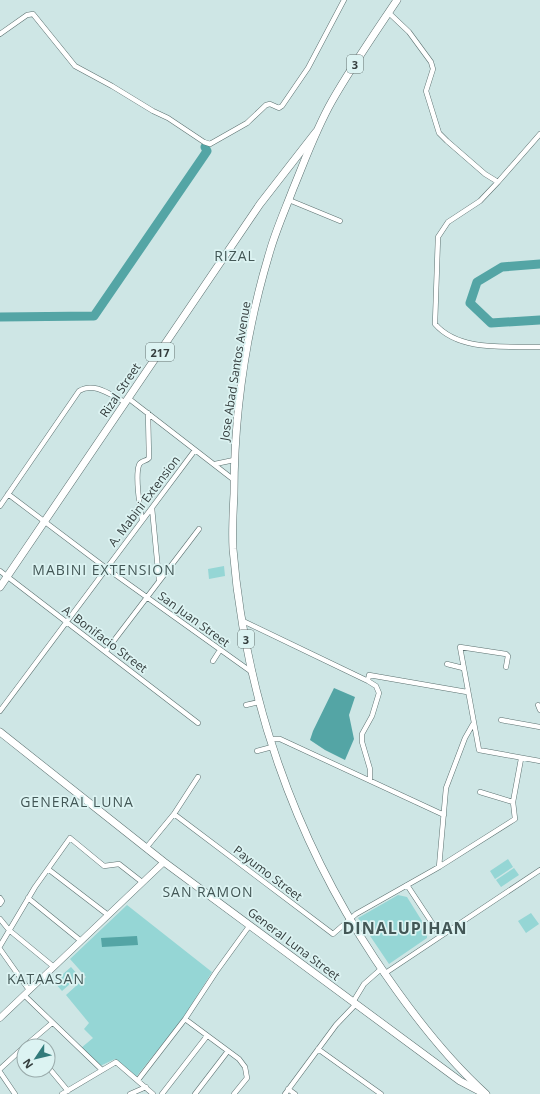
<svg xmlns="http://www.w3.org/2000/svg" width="540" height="1094" font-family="'Open Sans',sans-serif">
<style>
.green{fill:#95d6d5}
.water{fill:#54a5a5}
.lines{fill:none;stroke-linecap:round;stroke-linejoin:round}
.river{stroke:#54a5a5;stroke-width:9}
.minor-casing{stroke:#5c7170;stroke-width:5.5}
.secondary-casing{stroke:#5c7170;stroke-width:7}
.primary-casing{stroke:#5c7170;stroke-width:8}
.trunk-casing{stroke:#5c7170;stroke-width:8}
.minor{stroke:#fff;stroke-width:4.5}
.secondary{stroke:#fff;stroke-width:6}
.primary{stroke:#fff;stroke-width:7}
.trunk{stroke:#fff;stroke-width:7}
.labels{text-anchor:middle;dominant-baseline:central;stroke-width:3.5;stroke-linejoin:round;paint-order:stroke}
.shield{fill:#dcf3f2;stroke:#667473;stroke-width:1}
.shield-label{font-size:11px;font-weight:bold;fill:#343d3d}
.street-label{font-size:12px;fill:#343d3d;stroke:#dcf3f2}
.quarter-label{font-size:14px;letter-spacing:1px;fill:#435756;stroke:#dcf3f2}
.district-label{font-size:16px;font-weight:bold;letter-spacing:1px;fill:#435756;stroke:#dcf3f2}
</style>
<rect width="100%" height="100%" fill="#cee6e5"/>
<path class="green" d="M224,566L225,576L209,579L208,569Z
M508,859L513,867L495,879L490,871Z
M514,868L519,875L501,887L496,880Z
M398,895L407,897L427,929V938L389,964L358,918Z
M127,905L212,972L181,1021L136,1077L115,1059L100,1066L81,1048L93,1038L84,1029L89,1023L66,995L86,977L70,959Z
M531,913L539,924L526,933L518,921Z
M71,967L79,976L62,991L54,982Z"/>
<path class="water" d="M334,688L355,697L349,715L354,739L345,760L325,750L310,740L313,731Z
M137,936L138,945L102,947L101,938Z"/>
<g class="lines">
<path class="river" d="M540,264L502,267L477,282L470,303L491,323L540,320
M0,317L94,316L203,157L207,151L205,147"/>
<g class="minor-casing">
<path id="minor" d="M389,13L409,32L431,62L433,69L426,91L439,133L447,141L485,174L498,182L540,134
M0,34L27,15L33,14L75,66L112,86L153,111L168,118L204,142L210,144L247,123L266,105L270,104L279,108L282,106L308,68L344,0
M498,182L480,201L448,222L438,237L435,324C459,352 507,346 540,347
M289,200L340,221
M128,398L234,480
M215,464L234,460
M8,494L106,568L253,673
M0,506L79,391C94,381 112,396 125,402
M152,508L159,580
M142,520C140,508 135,476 139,465C141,460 146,462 149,458L148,413
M0,571L198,723
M243,621L368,681L369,675L467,692
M106,651L199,529
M213,661L220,650
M447,664L463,668
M506,667L508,656L506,654L460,647L479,750L540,761
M368,681L376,686L379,693L372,716L362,734V742L370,769V780
M246,705L259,702
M538,705L540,710
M0,711L195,450
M501,720L540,727
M270,739H280L444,815
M257,751L272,747
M480,792L513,802
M174,814L333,934L356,914L439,867L515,819L513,802L521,759
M146,848L174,814L198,777
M439,867L446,788L465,738L473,724
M48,869L108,915
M407,885L440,935
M0,898L2,901L0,904
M28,898L81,941
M0,919L9,930L54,967
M0,946L35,887L70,838L104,866L119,864L142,882
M0,949L29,990
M384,974L540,870
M24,995L101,1069
M353,1002L364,984L381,969
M185,1019L239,1059L245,1067L247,1078L234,1094
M25,1046L52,1023
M318,1049L381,1094
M48,1067L68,1091
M0,1069L24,1047
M0,1072L15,1094
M138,1080L185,1019L216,972L250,925
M288,1089L295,1094
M62,1094L116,1062L153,1094
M130,1094L146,1087
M162,1094L207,1036
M195,1094L228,1051
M285,1094L336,1025L356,1004"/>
</g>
<g class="secondary-casing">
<path id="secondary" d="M0,1018L164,862"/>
</g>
<g class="primary-casing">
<path id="primary" d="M0,587L260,204L316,132
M0,732L164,862L460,1081L485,1094"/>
</g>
<g class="trunk-casing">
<path id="trunk" d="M397,0C375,33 352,66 332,101C316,129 305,160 293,189C285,210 276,230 270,251C246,330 234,412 234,494C233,512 232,531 233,549C245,696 294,837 375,959C407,1007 443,1055 486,1094"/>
</g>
<use href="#minor" class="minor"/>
<use href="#secondary" class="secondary"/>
<use href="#primary" class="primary"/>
<use href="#trunk" class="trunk"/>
</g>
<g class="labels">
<g class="shield">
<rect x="347" y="55" width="16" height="18" rx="3"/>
<rect x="146" y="343" width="28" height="18" rx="3"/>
<rect x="238" y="630" width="16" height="18" rx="3"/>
</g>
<g class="shield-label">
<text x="355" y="64">3</text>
<text x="160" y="352">217</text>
<text x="246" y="639">3</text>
</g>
<g class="street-label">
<text transform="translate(235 371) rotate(-81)">Jose Abad Santos Avenue</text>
<text transform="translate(120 390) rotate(-56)">Rizal Street</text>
<text transform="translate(144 501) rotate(-53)">A. Mabini Extension</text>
<text transform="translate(194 619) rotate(36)">San Juan Street</text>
<text transform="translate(105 639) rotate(37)">A. Bonifacio Street</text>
<text transform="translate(268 873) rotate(37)">Payumo Street</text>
<text transform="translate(294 944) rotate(37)">General Luna Street</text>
</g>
<g class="quarter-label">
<text x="235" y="255">RIZAL</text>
<text x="104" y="569">MABINI EXTENSION</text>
<text x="77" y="801">GENERAL LUNA</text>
<text x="208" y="891">SAN RAMON</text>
<text x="46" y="978">KATAASAN</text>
</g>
<g class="district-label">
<text x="405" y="928">DINALUPIHAN</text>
</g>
</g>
<g transform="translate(36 1058) rotate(235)"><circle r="19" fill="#dcf3f2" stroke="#99aaaa"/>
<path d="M0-3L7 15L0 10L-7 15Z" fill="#327b7b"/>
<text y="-6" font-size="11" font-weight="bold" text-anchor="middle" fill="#343d3d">N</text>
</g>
</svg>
